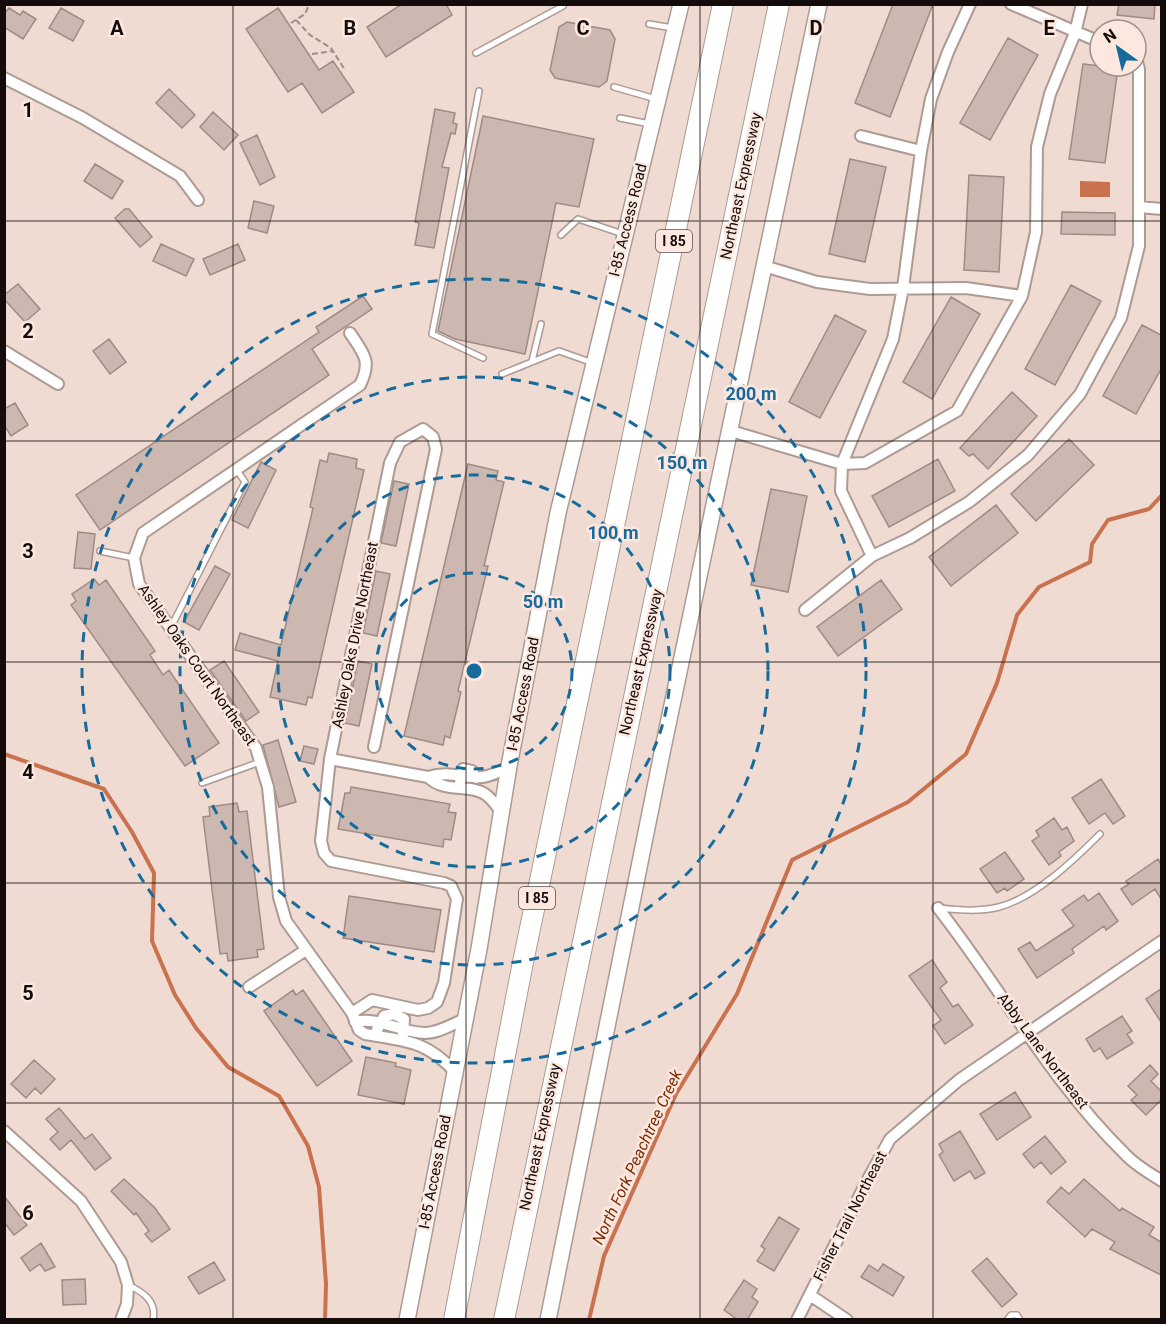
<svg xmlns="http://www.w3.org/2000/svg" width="1166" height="1324" font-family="Roboto,sans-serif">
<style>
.water{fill:#ca714e}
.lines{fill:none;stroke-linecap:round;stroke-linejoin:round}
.stream{stroke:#ca714e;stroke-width:4}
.building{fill:#ccb8b1;stroke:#9f8b84;stroke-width:1.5}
.lane-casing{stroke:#ad9a92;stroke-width:8}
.street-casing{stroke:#ad9a92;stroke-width:14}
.secondary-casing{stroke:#ad9a92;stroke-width:18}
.highway-casing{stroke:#ad9a92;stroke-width:22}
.path{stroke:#9d8d87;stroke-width:2;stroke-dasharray:6 3;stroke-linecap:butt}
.lane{stroke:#fff;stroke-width:5}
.street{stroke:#fff;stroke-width:10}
.secondary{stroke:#fff;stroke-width:15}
.highway{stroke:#fff;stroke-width:20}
.grid{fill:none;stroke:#130c0a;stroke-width:1.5;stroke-opacity:0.55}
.ring{fill:none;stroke:#176b9c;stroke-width:3;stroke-dasharray:10 8}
.labels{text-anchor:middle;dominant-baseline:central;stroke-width:5;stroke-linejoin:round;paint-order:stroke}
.shield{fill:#fde8e0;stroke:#594e4a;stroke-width:1.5}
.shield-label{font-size:14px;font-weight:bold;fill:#130c0a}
.street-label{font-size:15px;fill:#130c0a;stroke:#fde8e0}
.water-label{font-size:16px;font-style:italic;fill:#7b2a00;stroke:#fde8e0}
.grid-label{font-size:20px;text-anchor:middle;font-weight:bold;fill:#130c0a;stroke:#fde8e0;stroke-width:5;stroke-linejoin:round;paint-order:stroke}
.centre{fill:#176b9c;stroke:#fde8e0;stroke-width:3}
.ring-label{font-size:18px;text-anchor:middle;font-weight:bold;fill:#176b9c;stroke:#fde8e0;stroke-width:5;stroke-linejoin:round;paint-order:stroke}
</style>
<rect width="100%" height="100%" fill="#f0dbd3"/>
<path class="water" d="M1080,181L1110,182V197H1080Z"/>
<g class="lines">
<path class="stream" d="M4,754L104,789L132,832L154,873L152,941L175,995L196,1028L228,1067L279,1096L308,1146L319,1187L326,1284L325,1320
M589,1320L604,1256L676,1094L737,994L792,860L908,802L966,754L997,683L1017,615L1039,587L1090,562L1092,544L1108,520L1149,509L1162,495"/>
</g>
<path class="building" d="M402,4H446L452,15L386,57L367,27Z
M893,4H933L890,117L855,103Z
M1119,4H1155L1154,19L1117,15Z
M9,8L20,15L23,11L36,19L23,39L4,27V14Z
M61,8L84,21L73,41L49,28Z
M278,8L319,70L333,61L354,92L322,113L302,83L288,92L246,29Z
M567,22L610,30L615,39L607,81L599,87L555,78L550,70L559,27Z
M1008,38L1038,55L990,140L960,123Z
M1083,64L1118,68L1105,163L1069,159Z
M169,89L195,115L182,128L156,103Z
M435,109L455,113L453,123L457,124L455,134L451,133L442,167L449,168L434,248L415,245L419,223L415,222Z
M213,112L238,135L224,150L200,127Z
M483,116L594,139L579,207L556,203L525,354L455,339L438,331Z
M257,135L275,177L260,185L240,143Z
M850,159L886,167L865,262L829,254Z
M95,164L123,181L112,199L84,181Z
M969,175L1004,177L999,272L964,270Z
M254,201L274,206L267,233L248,228Z
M125,209H129L152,237L140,247L115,218Z
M1062,212L1115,213V235L1061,234Z
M161,244L194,259L186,276L153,261Z
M238,244L245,260L210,275L203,259Z
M18,284L40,309L25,322L4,299V295Z
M1071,285L1101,301L1055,385L1025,369Z
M363,296L372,309L312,349L329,375L100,530L76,495L319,332L316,327Z
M951,297L980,314L932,399L903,382Z
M835,315L866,331L820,418L789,402Z
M1142,325L1161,335V369L1136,414L1103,396Z
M109,339L126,362L110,374L93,351Z
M1012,392L1037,416L988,469L973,454L969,456L960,448Z
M15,403L28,425L11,436L4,425V409Z
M1069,439L1094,465L1036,521L1011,494Z
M329,453L357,459L356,468L364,470L312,698L308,697L306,705L270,697L278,661L235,650L240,633L281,645L313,508L310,507L320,460L327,462Z
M938,459L955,491L889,527L872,496Z
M261,462L276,470L248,528L232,520Z
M468,464L498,471L496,480L504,482L484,566H488L458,691L461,692L450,738L445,736L443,745L404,736Z
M394,481L409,484L396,546L381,543Z
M771,489L807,496L788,592L751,585Z
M996,505L1018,533L951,586L929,557Z
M78,532L95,534L91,569L74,568Z
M215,566L230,574L199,630L184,622Z
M376,571L390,574L377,636L363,633Z
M94,579L99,585L106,580L155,651L150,655L163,675L169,670L219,743L185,766L71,605L76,601L72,594Z
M881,580L902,609L838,656L817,627Z
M224,661L259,712L246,721L210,670Z
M358,661L372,664L359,726L345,723Z
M278,740L296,802L279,807L263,745Z
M304,746L318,749L314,764L300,761Z
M1101,779L1125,816L1113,824L1105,813L1089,824L1072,798Z
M351,787L450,804L448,812L456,813L451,840L444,839L443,847L338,829L345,793H350Z
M237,803L239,812L247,811L264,949L257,950L258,957L228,961L227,953L220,954L203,817L210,816L209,807Z
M1054,818L1062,830L1067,827L1074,841L1059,852L1061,856L1049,865L1032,841L1039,836L1036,831Z
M1005,852L1024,879L1007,891L1005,888L997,893L980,869Z
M1158,859L1161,864V899L1155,889L1132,905L1121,889L1129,884L1126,881Z
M1099,893L1118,921L1106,930L1104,926L1072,949L1074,953L1037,978L1018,949L1030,942L1036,951L1074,926L1062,910L1084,895L1088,901Z
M349,896L441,910L434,952L343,938Z
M932,960L947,982L940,988L953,1007L958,1004L973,1025L945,1044L933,1026L941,1020L909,976Z
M1161,989V1022L1146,999Z
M293,990L296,995L303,990L352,1061L317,1086L264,1011Z
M1122,1016L1132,1031L1127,1034L1133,1043L1107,1059L1100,1048L1094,1052L1086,1039Z
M366,1057L396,1063L395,1066L411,1070L404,1104L358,1095Z
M34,1060L55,1079L41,1094L35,1088L26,1098L11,1084Z
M1150,1065L1158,1074L1151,1081L1161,1091V1100L1146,1115L1131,1100L1137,1095L1128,1086Z
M1015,1092L1031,1117L997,1140L980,1114Z
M59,1108L85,1139L92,1134L111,1158L95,1170L71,1140L60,1150L50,1139L58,1132L46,1119Z
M960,1131L985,1173L975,1179L970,1171L954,1181L939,1155L943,1152L939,1144Z
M1045,1136L1066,1162L1051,1174L1041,1162L1034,1168L1023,1154Z
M124,1179L155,1208L170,1229L152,1242L145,1234L149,1231L136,1213L134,1215L111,1191Z
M1084,1179L1120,1211L1122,1208L1154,1227L1149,1235L1161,1242V1275L1110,1249L1115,1242L1092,1229L1085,1237L1047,1202L1061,1187L1069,1194Z
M4,1196L27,1225L14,1235L4,1222Z
M779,1217L799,1229L774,1271L757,1261L765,1249L761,1246Z
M41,1243L55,1267L45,1271L40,1264L30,1271L21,1258Z
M987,1258L1017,1294L1002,1307L972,1271Z
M214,1262L225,1280L199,1294L188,1277Z
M883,1264L904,1277L893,1296L861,1277L869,1265L878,1271Z
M85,1279L86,1304L63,1305L62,1280Z
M744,1280L757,1289L752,1297L758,1302L747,1320H738L724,1310Z"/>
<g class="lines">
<g class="lane-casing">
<path id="lane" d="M649,24L673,28
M476,53L563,6
M614,87L656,99
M479,91L432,334L483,358
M620,118L650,124
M561,235L578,219L623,234
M532,361L541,324
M502,374L559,351L593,363
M100,551L134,558
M171,627L245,482L236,469
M202,783L260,762
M939,908C959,910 979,912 999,907C1036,897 1074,860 1100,834
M128,1285C143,1292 157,1301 153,1320
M1007,1320L1011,1315H1017L1020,1320"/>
</g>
<g class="street-casing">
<path id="street" d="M970,4L948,52L931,99L921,151L903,288L893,339L842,464L865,463L957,411L1022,296L1036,232L1037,147L1050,94L1075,33L1082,4
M1011,4L1100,42
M4,78L83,118L180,176L198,200
M861,136L921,151
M1139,207L1162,209
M764,266L817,282L870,289L966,288L1022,296
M350,333C364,354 372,361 360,385L143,533L134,558L139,584L256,748L268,787L279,897L286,921L352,1013L359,1030L365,1034C405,1041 426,1040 455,1072
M4,351L58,384
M731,431L842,464L841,491L872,556L910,538L969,502L1028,455L1080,394L1121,318L1139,246V69L1136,58
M805,610L872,556
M374,747L436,449L433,437L423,429L400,442L390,463L330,759L428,777C461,767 472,790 509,766
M330,759L321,841L324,853L331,861L444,883L451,886L457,899L444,983L437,1002L428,1008L418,1010L372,1000L352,1013
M428,777C446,794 467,783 485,794C492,799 497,806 501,812
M460,783L463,769L472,771L476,778
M938,908C1000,987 1052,1083 1125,1154C1135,1165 1149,1173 1162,1181
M249,987L306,950
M355,1022C377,1016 402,1033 425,1033C439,1033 452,1024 465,1019
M377,1030L384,1016L394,1014L404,1019L403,1035
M4,1131L81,1201L121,1262L128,1285L127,1304L121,1320
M810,1295L847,1320
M797,1320L867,1181L890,1139L959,1080L1162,941"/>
</g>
<g class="secondary-casing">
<path id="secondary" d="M407,1320L479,949L509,766L558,513L681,4
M548,1320L662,753L819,4"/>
</g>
<g class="highway-casing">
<path id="highway" d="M454,1320L523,962L723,4
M504,1320L779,4"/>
</g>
<path class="path" d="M296,20L310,35L331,48L345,70
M291,23L305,14L308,7
M312,54L333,51"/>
<use href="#lane" class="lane"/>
<use href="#street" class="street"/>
<use href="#secondary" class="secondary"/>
<use href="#highway" class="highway"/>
</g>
<path class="grid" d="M233,4V1320M466,4V1320M700,4V1320M933,4V1320M4,221H1162M4,441H1162M4,662H1162M4,883H1162M4,1103H1162"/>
<g class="ring">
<circle cx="474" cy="671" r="98"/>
<circle cx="474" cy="671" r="196"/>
<circle cx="474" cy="671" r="294"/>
<circle cx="474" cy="671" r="392"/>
</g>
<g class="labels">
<g class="shield">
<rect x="656" y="230" width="36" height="22" rx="4.5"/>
<rect x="519" y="887" width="36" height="22" rx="4.5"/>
</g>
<g class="shield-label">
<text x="674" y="241">I 85</text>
<text x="537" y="898">I 85</text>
</g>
<g class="street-label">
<text transform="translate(741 186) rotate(-78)">Northeast Expressway</text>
<text transform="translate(628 220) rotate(-76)">I-85 Access Road</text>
<text transform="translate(355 635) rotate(-79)">Ashley Oaks Drive Northeast</text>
<text transform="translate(641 662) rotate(-77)">Northeast Expressway</text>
<text transform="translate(197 665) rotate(55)">Ashley Oaks Court Northeast</text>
<text transform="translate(523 694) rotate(-79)">I-85 Access Road</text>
<text transform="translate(1043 1051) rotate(53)">Abby Lane Northeast</text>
<text transform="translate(540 1137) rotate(-78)">Northeast Expressway</text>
<text transform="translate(435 1172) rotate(-79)">I-85 Access Road</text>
<text transform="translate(850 1216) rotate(-63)">Fisher Trail Northeast</text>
</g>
<g class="water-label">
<text transform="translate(637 1157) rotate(-65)">North Fork Peachtree Creek</text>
</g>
</g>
<g class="grid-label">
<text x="117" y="35">A</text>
<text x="350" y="35">B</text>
<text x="583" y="35">C</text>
<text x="816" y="35">D</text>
<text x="1049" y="35">E</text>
<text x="28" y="117">1</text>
<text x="28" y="338">2</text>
<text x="28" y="558">3</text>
<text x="28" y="779">4</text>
<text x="28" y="1000">5</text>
<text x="28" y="1220">6</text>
</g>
<circle cx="474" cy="671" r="9" class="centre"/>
<g class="ring-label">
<text x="751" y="400">200 m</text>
<text x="682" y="469">150 m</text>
<text x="613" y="539">100 m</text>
<text x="543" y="608">50 m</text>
</g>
<rect width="1166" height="1324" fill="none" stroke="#130c0a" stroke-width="12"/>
<g transform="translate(1118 48) rotate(326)"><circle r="28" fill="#fde8e0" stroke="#9f908a" stroke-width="1.5"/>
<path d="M0-4.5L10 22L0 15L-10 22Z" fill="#176b9c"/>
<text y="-9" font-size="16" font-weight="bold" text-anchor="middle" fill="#130c0a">N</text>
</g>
</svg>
